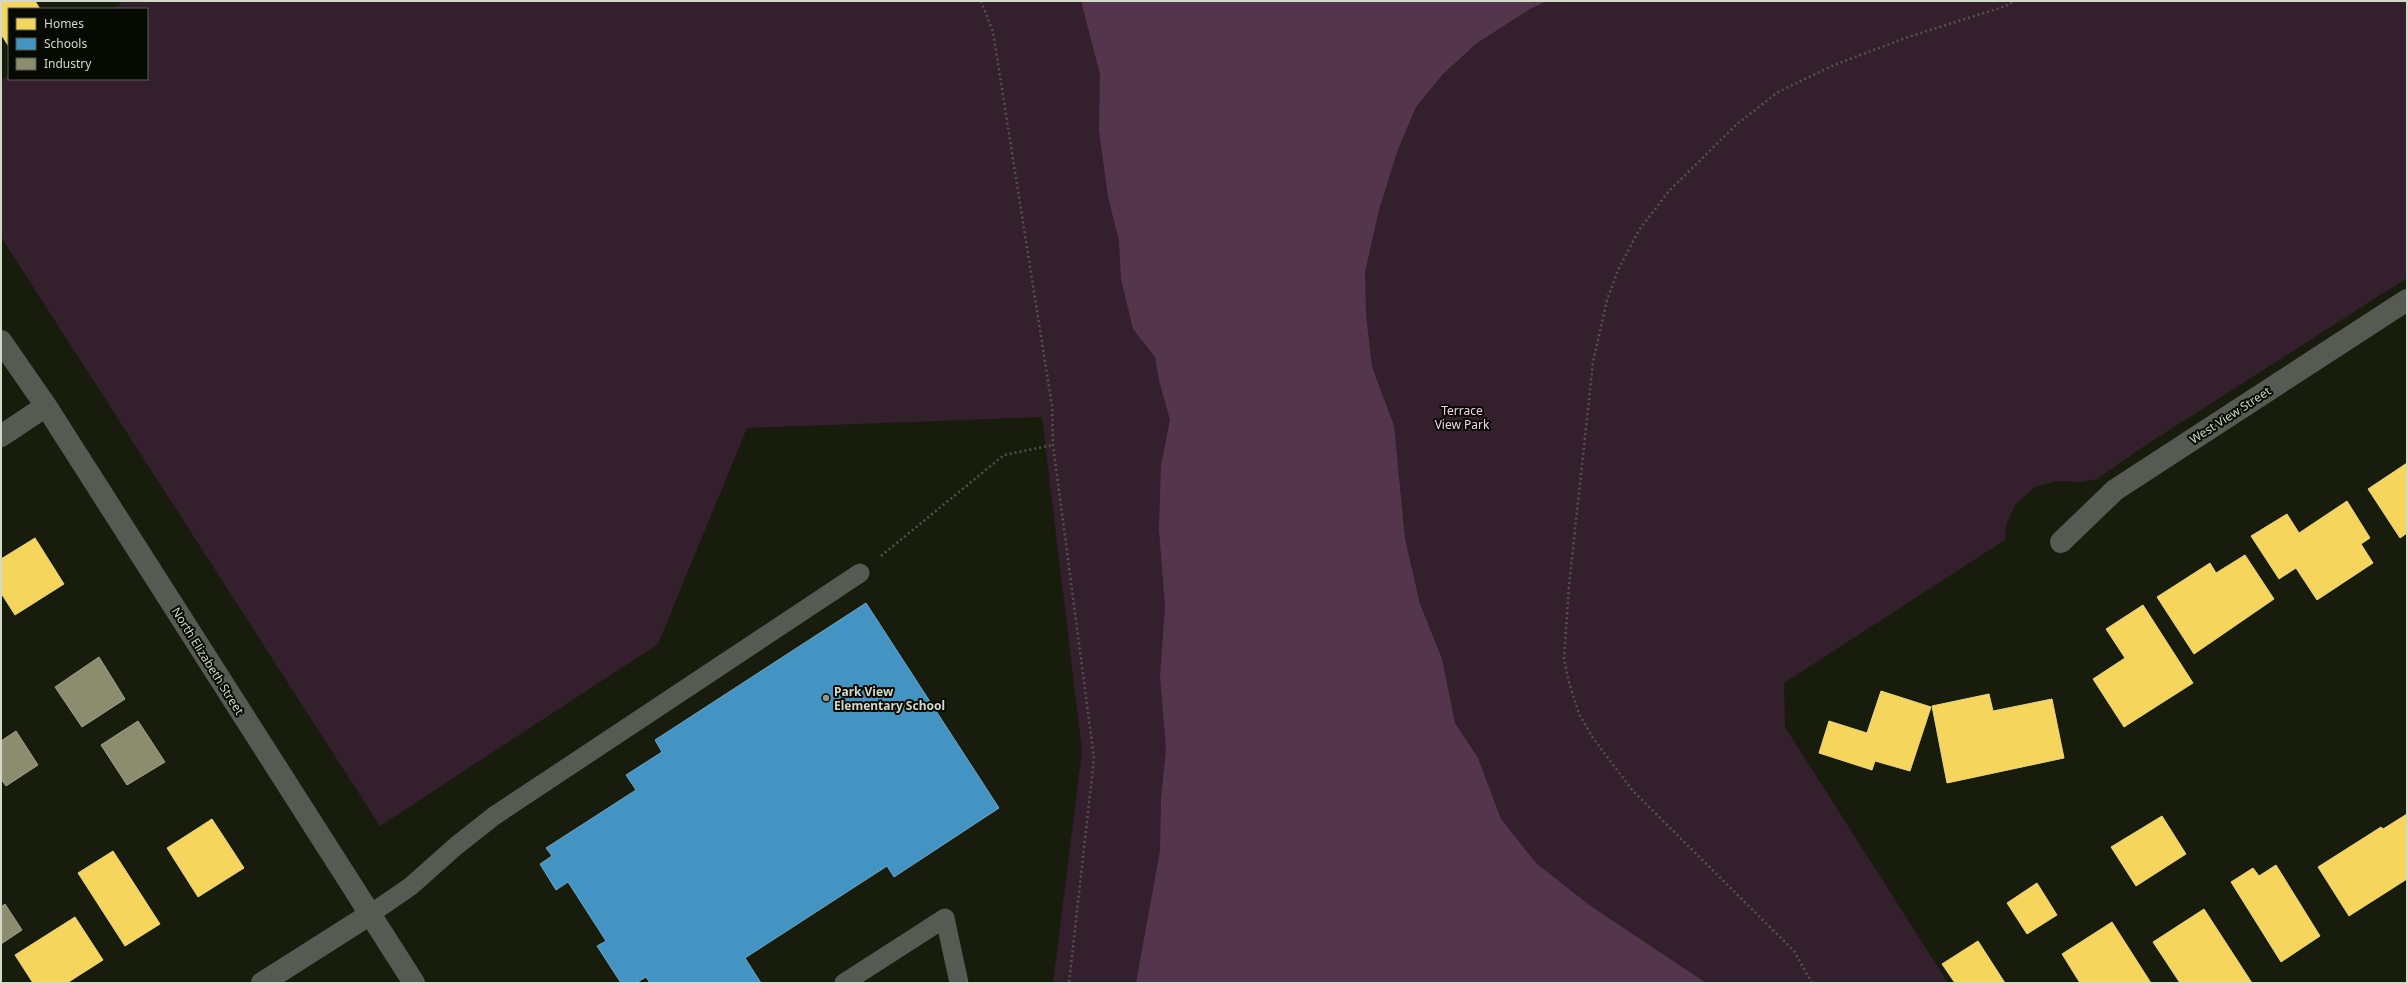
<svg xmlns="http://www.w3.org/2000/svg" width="2408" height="984" font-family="'Noto Sans',sans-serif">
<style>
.green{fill:#341f2d}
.water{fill:#54364c}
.homes{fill:#f6d55c;stroke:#ecd67c}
.schools{fill:#4393c3;stroke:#6ea8c4}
.industry{fill:#8c8c6e;stroke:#a1a389}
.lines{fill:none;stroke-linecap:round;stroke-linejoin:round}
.path{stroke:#52544c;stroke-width:2.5;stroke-dasharray:2 3;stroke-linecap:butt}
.lane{stroke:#575953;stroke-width:19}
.street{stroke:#575953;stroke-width:22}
.poi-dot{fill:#919786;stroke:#070a02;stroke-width:1.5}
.labels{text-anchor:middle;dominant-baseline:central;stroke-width:4;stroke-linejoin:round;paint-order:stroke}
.park-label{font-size:12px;fill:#f8d3ee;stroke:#070a02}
.street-label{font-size:12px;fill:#d3d9c8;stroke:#070a02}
.poi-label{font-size:12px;font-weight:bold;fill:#d3d9c8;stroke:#070a02;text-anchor:start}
</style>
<rect width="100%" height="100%" fill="#171c0c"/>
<path class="green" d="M124,1H2407V278L2146,445L2097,479L2081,482L2058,481L2035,487L2015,505L2006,525L2005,540L1784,683L1785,727L1948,983H1053L1082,751L1042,417L747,428L658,644L380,826L1,237V80L9,75V79H147V9H112Z"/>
<path class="water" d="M1081,1H1547L1530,9L1477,43L1443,74L1416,107L1398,149L1379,210L1365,272L1366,315L1372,367L1394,426L1405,539L1420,604L1442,659L1455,723L1478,758L1501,819L1536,863L1589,905L1706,983H1136L1160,851L1161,798L1166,750L1160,675L1165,607L1159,529L1161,465L1170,420L1159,380L1155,357L1133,329L1121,279L1119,241L1108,197L1099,130L1100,74Z"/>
<path class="homes" d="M1,1H35L40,9H9V47L1,34Z
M2407,463V533L2400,538L2368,489Z
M2347,501L2370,538L2361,544L2373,563L2317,600L2296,568L2279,579L2251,536L2287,514L2299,533Z
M35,538L64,584L15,615L1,593V559Z
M2245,555L2274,599L2194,654L2157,597L2210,563L2216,573Z
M2143,605L2193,683L2124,727L2093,679L2125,658L2106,629Z
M1881,691L1931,707L1910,771L1875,761L1872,770L1819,753L1829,721L1867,733Z
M1989,694L1993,711L2052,699L2064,758L1947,783L1932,706Z
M2407,814V879L2349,916L2318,867L2381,827L2383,829Z
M2162,816L2186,854L2136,886L2111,847Z
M212,819L244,868L198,897L167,848Z
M113,851L160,924L125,946L78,873Z
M2276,865L2320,936L2281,962L2231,882L2253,868L2259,876Z
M2037,883L2057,915L2027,934L2007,903Z
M2204,909L2252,983H2180L2153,942Z
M75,917L103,960L67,983H33L15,955Z
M2112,922L2151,983H2080L2062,954Z
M1978,941L2005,983H1955L1942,964Z"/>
<path class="schools" d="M866,603L999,808L894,877L887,866L745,958L761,983H650L646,977L636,983H621L597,946L606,941L568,882L556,890L540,864L552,856L546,848L636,790L626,775L662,752L655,740Z"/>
<path class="industry" d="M99,657L125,699L82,727L55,687Z
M138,721L165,762L127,785L101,745Z
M16,731L38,765L6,786L1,779V741Z
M5,904L22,930L1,944V907Z"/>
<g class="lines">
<path class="path" d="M981,1L993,32L1052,406L1053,445L1094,758L1069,983
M881,556L1004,455L1053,445
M1812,983L1794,951L1633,791L1593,738L1579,714L1568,679L1564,659L1569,586L1593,362L1607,300L1618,270L1639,230L1669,191L1737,124L1778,92L1834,65L1908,37L2006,6L2014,1"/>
<path class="lane" d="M369,915L411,886L456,846L494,816L860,573
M844,983L945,918L959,983"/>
<path class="street" d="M1,341L46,406L414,983
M1,436L46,406
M2061,542L2115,490L2407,300
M262,983L369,915"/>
</g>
<circle class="poi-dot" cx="826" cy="698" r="4"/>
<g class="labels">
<g class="park-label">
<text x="1462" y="410">Terrace<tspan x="1462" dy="14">View Park</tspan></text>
</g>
<g class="street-label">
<text transform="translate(2230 415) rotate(-33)">West View Street</text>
<text transform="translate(208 661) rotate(58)">North Elizabeth Street</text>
</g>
<g class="poi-label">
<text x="834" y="691">Park View<tspan x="834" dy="14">Elementary School</tspan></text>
</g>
</g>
<rect width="2408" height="984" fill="none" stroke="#d3d9c8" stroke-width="4"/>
<rect x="8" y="8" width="140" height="72" fill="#070a02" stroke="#595d51"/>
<rect x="16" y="18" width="20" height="12" fill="#f6d55c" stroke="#595d51"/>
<text x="44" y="28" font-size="12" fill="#d3d9c8">Homes</text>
<rect x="16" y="38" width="20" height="12" fill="#4393c3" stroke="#595d51"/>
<text x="44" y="48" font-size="12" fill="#d3d9c8">Schools</text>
<rect x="16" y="58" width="20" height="12" fill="#8c8c6e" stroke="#595d51"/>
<text x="44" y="68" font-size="12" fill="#d3d9c8">Industry</text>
</svg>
